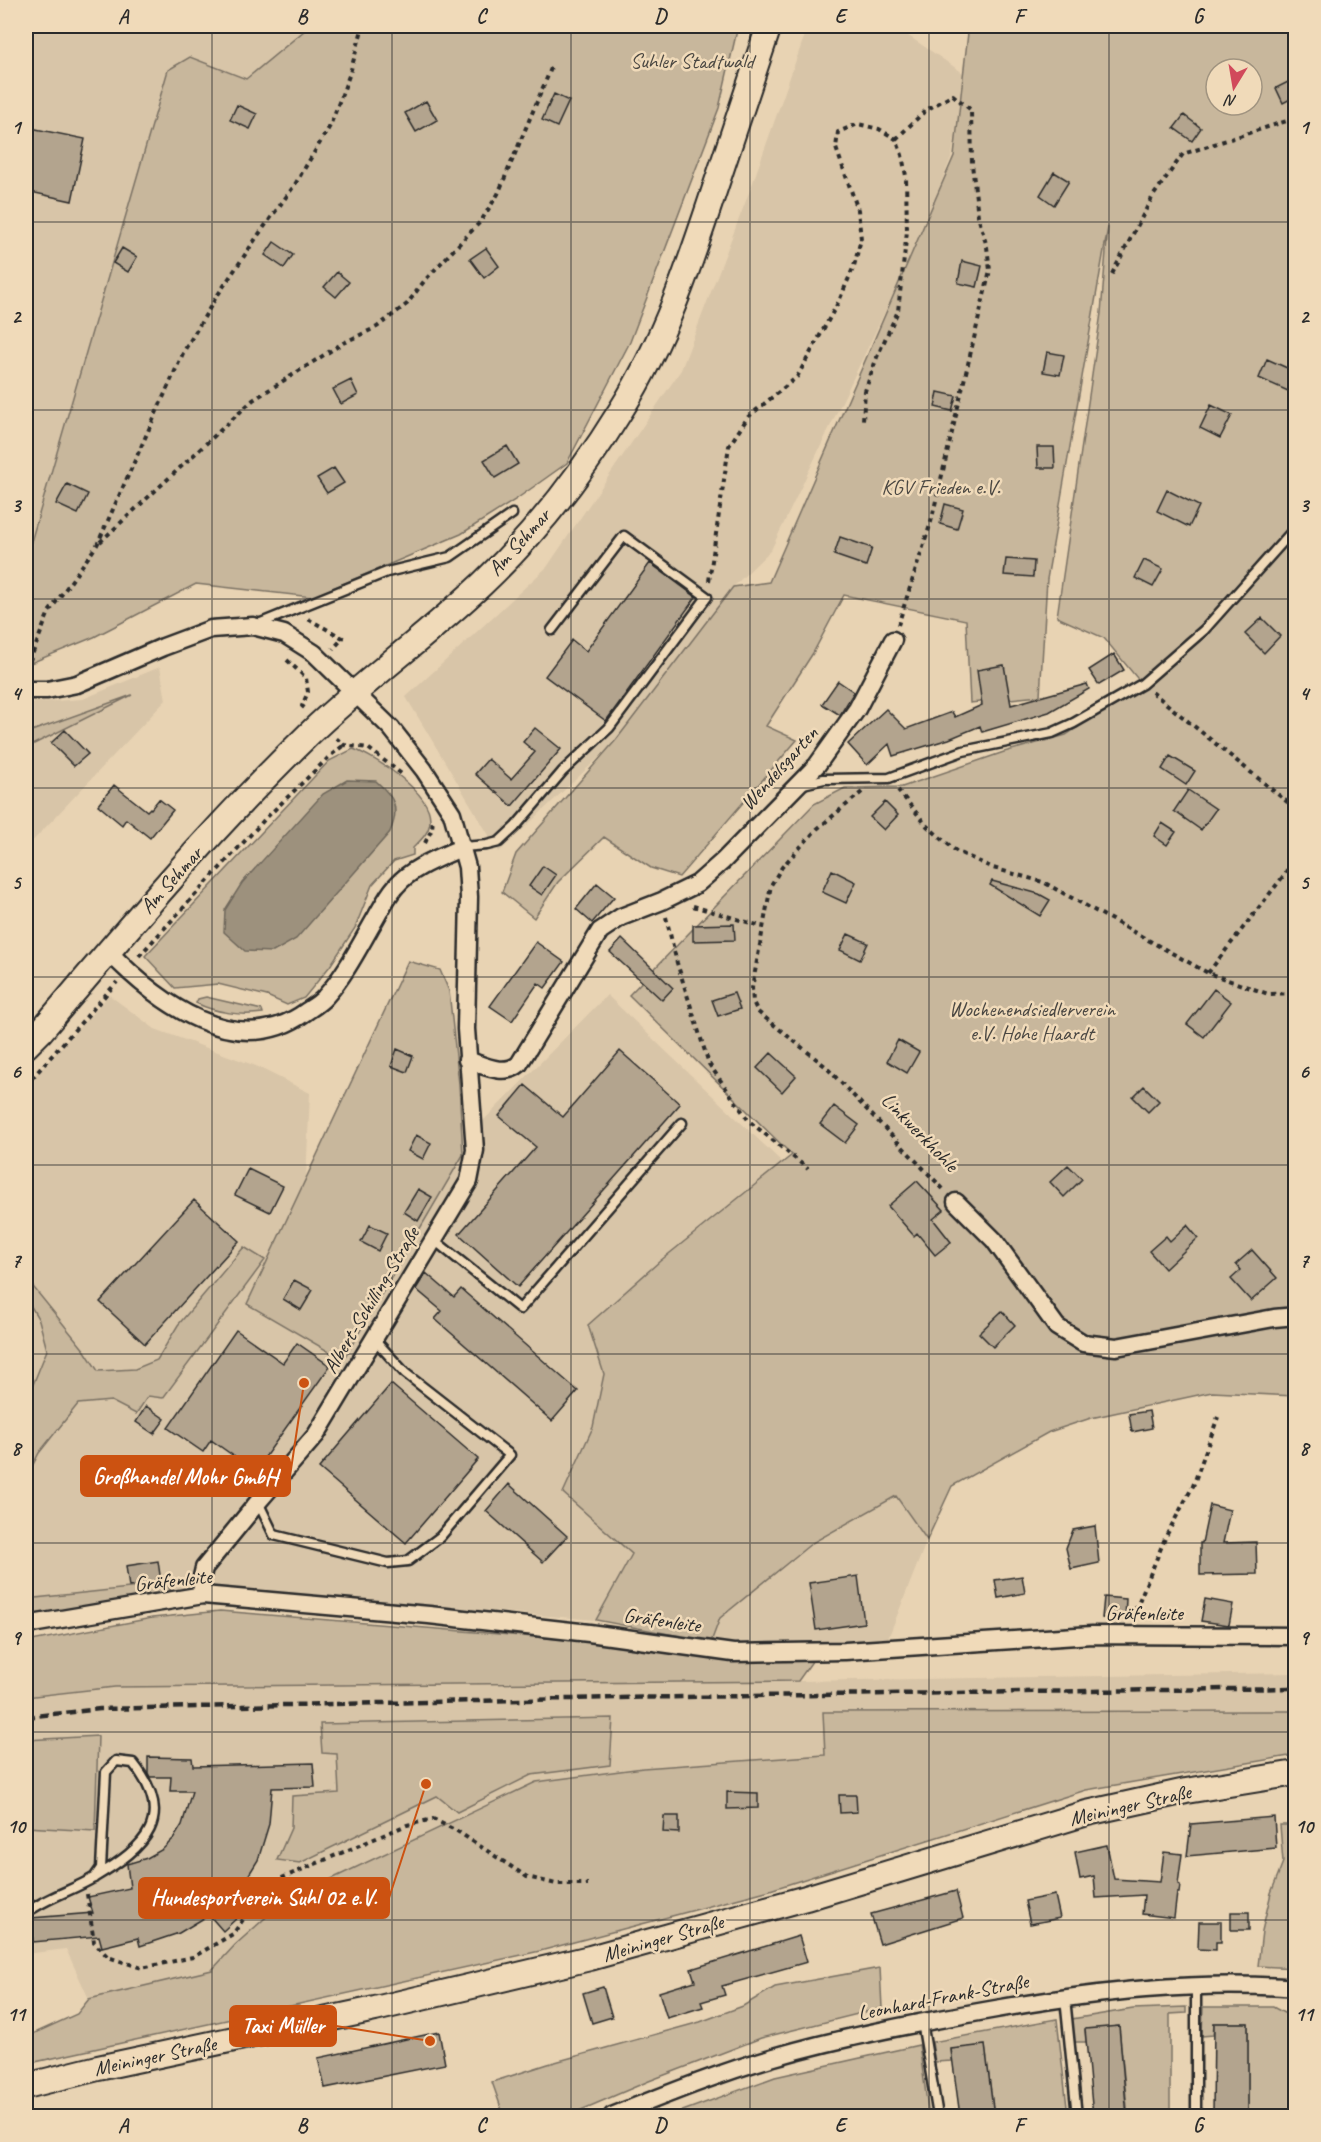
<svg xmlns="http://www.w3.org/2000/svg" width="1321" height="2142" font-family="Caveat,sans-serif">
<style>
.built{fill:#d8c5a8}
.green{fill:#c8b79c;stroke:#7a7164;stroke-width:1.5;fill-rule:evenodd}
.water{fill:#9d917d;stroke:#6f685c;stroke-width:1.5}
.building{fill:#b3a48e;stroke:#2b2b2b;stroke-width:1.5}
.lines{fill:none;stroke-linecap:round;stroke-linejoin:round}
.service-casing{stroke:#2b2b2b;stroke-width:13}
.minor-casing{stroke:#2b2b2b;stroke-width:21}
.secondary-casing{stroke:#2b2b2b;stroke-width:28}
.path{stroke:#2b2b2b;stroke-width:4;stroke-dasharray:4.5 4.5;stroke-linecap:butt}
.service{stroke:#f0dab9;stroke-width:8}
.minor{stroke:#f0dab9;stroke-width:16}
.secondary{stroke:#f0dab9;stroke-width:24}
.rail{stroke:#2b2b2b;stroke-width:4.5;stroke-dasharray:9 4.5;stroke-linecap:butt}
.grid{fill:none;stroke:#2b2b2b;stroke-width:1.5;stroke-opacity:0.55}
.labels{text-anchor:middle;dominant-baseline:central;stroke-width:5;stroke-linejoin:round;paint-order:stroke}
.park-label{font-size:21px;fill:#4a4742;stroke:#f0dab9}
.street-label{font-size:21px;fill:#2b2b2b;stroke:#f0dab9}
.leader{fill:none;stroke:#cc5211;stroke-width:2}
.callout-dot{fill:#cc5211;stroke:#f0dab9;stroke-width:2}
.callout{fill:#cc5211;stroke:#cc5211;stroke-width:2}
.callout-label{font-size:22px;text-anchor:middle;font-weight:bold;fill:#fff}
.neatline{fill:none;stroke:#2b2b2b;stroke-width:2}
.grid-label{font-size:20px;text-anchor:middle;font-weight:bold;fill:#2b2b2b}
</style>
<rect width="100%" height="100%" fill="#e8d3b3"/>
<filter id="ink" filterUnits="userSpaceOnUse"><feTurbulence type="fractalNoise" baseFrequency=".0167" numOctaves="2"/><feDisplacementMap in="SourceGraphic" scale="12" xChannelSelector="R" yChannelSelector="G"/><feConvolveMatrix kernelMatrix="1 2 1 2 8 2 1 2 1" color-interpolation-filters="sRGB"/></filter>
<g filter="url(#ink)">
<path class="built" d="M26,26H310L246,79L191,57L26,562Z
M808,26H894L966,75L952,155L916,247L771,550L733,587L612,745L499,852L406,697L547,567L681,370L752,185Z
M160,667L166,700L26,848V703L83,699Z
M109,995L155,1029L256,1066L310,1093L306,1179L247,1304L343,1360L484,1120L607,995L783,1163L660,1261L588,1324L604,1374L593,1427L563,1493L632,1554L596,1620L221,1588L26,1614V1086Z
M896,1496L927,1540L887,1641L747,1646L711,1642L720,1618L812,1543Z
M1296,1673L1295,1711L823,1712L825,1755L643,1768L283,1902L235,1945L212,1970L89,1999L66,1949L26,1954V1697L115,1687L798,1681Z"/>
<path class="green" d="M310,26H738L719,108L630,342L567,463L515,500L461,534L312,597L196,584L94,637L26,665V559L168,70L190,57L246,79Z
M973,26H1295V1396L1212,1392L1091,1418L1049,1432L952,1486L927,1540L896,1496L812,1543L720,1618L711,1642L596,1620L632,1554L563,1493L593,1427L604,1374L588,1325L660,1261L792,1155L629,995L814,804L845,788L902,787L1004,752L1066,735L1142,684L1104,638L1057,617L1101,313L1108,227L1047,579L1040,696L970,703L966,620L844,595L813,653L766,726L797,740L679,877L651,868L604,837L558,882L534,918L502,892L516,854L616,740L733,587L769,582L954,156L968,33ZM1216,69H1252V105H1216Z
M132,695L26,748V733Z
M353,749C376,757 431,792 430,820C430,832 421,840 413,848V855L394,861L372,885L355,928L330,966L304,998L287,1005L267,996L218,984L175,988L145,956L329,761Z
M408,961L440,970L449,991L459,1084L463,1155L343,1360L247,1304Z
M206,997L262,1010L263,1013C242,1016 216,1013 196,1003L198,999Z
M244,1247L265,1260L163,1398L148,1396L136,1414L111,1401L78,1404L39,1453L26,1478V1399L30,1392L47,1350L39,1320L26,1298V1278L85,1351L98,1371L135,1369L157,1360L178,1325Z
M167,1584L173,1596L26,1620V1599Z
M220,1611L813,1660L798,1681L115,1687L26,1697V1642L152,1618Z
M1295,1711V1755L1086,1790L770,1890L540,1951L26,2064V2037L77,2014L89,1999L212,1970L235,1945L283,1902L536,1782L643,1768L825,1755L823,1712Z
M613,1718L610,1765L531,1775L457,1812L437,1796L300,1863L277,1860L291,1828L292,1796L339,1793L337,1754L322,1753L320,1724Z
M98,1736L95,1831L26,1827V1740Z
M1280,1825H1295V1968L1258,1966L1262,1931L1271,1893L1283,1862Z
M880,1968L882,2008L761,2038L649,2081L567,2116H504L492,2082L548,2064L700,2022L743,2006L775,1987Z
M1186,2007V2013L1170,2014V2116H1128L1119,2026L1085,2030L1086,2042H1073L1072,2019L1133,2009Z
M1203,2007H1273L1295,2019V2116H1248V2023H1214L1213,2035L1202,2036Z
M1057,2019L1068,2116H994L985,2045L951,2050L952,2061L935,2062L932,2042Z
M919,2045L929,2116H669L775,2077Z"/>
<path class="water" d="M347,780L376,781C395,798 400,807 390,832L296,939L273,952L245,951L224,932L225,910L242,883L323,794Z"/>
<path class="building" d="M1296,78V96L1283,103L1276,88Z
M554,94L569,101L557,127L542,120Z
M426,101L437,120L416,132L405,113Z
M237,105L257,114L250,129L230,120Z
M1184,115L1201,128L1192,141L1174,128Z
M26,127L85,139L72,201L26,191Z
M1054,172L1069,181L1054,205L1040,195Z
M274,242L293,255L284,268L265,255Z
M122,248L137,257L128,272L113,263Z
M486,248L499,266L484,278L470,259Z
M962,261L982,266L977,287L958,283Z
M337,272L349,282L336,297L324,287Z
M1047,352L1064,355L1060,375L1043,372Z
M1267,359L1296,372L1288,391L1259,378Z
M351,380L358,395L341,404L333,389Z
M938,392L956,396L952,411L935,407Z
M1211,405L1232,415L1220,438L1200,428Z
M507,446L518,464L495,478L484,460Z
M1037,447H1054L1055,468H1038Z
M334,468L344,483L327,493L317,478Z
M67,484L88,494L78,514L56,504Z
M1167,490L1199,506L1189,527L1157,511Z
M945,504L963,509L957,529L940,524Z
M840,537L872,548L866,566L834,555Z
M1006,559L1034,561L1033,577L1004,575Z
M1144,560L1163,569L1153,587L1135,578Z
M650,563L696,597L606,721L545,676L572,640L586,651Z
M1262,618L1280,636L1264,653L1245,634Z
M1114,654L1124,670L1099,685L1089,670Z
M1004,665L1011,705L1087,684L1089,689L1049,712L982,732L980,726L949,739L893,756L889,744L867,765L848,744L886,709L906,729L952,712L955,717L982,705L977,670Z
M838,681L854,692L840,715L822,704Z
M535,728L561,749L512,806L475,774L488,759L511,779L535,752L523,742Z
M65,730L88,754L74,766L51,743Z
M1170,756L1195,771L1186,785L1162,769Z
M114,785L147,811L150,808L151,809L159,799L173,810L150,838L126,819L122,825L98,805Z
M1188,790L1216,809L1201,830L1174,811Z
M885,802L898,815L884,830L870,817Z
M1162,823L1176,832L1167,845L1154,836Z
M543,866L556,875L542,895L529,886Z
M832,870L856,882L846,903L822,892Z
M992,881L1039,894L1050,900L1040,916L990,885Z
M597,883L614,897L592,923L576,909Z
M734,924L735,940L693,941V925Z
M848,934L868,943L860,960L840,950Z
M622,939L673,988L662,1000L610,952Z
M536,942L564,962L545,988L538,983L512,1021L490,1006Z
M1214,989L1231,1002L1204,1037L1187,1024Z
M734,993L740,1009L718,1016L712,1000Z
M898,1040L919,1052L907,1073L887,1061Z
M397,1049L413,1056L407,1072L391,1066Z
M620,1051L680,1104L518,1287L459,1234L536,1147L499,1116L525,1085L563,1117Z
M771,1053L796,1076L782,1092L757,1068Z
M1144,1086L1159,1101L1148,1112L1133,1097Z
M834,1106L859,1125L845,1143L820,1124Z
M416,1135L431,1143L423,1159L408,1151Z
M1068,1165L1082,1179L1064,1197L1050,1182Z
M248,1169L283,1186L270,1212L235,1195Z
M917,1181L944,1210L933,1219L951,1242L935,1255L917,1233L914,1236L888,1206Z
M418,1189L432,1197L418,1221L404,1212Z
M194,1200L239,1241L145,1344L100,1302Z
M370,1225L387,1233L378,1251L361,1242Z
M1187,1225L1198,1238L1165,1269L1149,1251L1166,1236L1170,1241Z
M1252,1250L1277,1278L1251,1301L1231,1279L1241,1270L1236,1264Z
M426,1273L454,1297L461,1289L578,1391L552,1421L435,1319L442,1311L416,1289Z
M294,1280L313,1290L301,1310L283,1299Z
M1002,1311L1015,1325L993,1347L979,1333Z
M236,1330L283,1363L297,1343L330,1366L255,1471L211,1440L203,1452L168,1428Z
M391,1384L478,1459L406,1543L319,1468Z
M146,1406L165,1419L154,1434L136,1422Z
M1149,1411L1152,1428L1132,1432L1129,1414Z
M509,1484L567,1536L543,1562L486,1511Z
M1210,1505L1230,1510L1223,1543L1256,1542L1257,1574L1200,1575V1543H1202Z
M1095,1526L1099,1563L1071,1569L1066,1548L1073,1530Z
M158,1561L161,1582L129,1587L126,1566Z
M858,1576L864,1623L816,1630L809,1583Z
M1022,1576L1025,1593L998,1598L995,1580Z
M1104,1597L1126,1599L1125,1619L1102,1618Z
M1205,1599L1233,1604L1229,1625L1201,1621Z
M148,1757L192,1758L193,1766L313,1763L315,1787L272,1788L269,1824L258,1860L240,1889L252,1904L223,1931L209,1915L179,1933L140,1946L138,1938L102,1947L99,1936L33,1942L31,1918L93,1913L88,1897L130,1888L127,1864L147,1858L163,1849L174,1838L182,1825L192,1791H170L171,1777H150L148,1773Z
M727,1792L758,1793V1808L727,1809Z
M839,1795H856L857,1812L840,1813Z
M664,1816H679V1833L663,1832Z
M1274,1817L1276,1848L1187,1856L1191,1824Z
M1107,1845L1114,1879L1160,1882L1164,1852L1182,1854L1178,1884L1180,1885L1179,1893H1177L1174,1918L1142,1914L1144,1895L1096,1898L1094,1876L1080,1879L1075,1852Z
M956,1891L963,1918L880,1944L871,1914Z
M1055,1895L1060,1918L1030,1924L1025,1901Z
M1231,1912H1249V1930H1231Z
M1199,1922H1221V1942H1216V1950L1198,1949Z
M799,1936L807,1962L722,1986L725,1995L701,2002L703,2007L667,2018L659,1992L695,1981L691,1969Z
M603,1987L612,2017L592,2023L583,1993Z
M1214,2023H1248V2116H1213Z
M1119,2026L1127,2116H1093L1085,2029Z
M439,2032L445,2064L325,2088L318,2058Z
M985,2045L994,2116H960L951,2049Z"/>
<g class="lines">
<g class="service-casing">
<path id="service" d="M256,625L387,572L450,557L512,514
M803,784L824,779L889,778L963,751L1052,733L1074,723L1142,684L1204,630L1296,527
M463,847L487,845L499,842L515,827L563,771L609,728L707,597L624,536L552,630
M433,1239L520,1309L682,1123
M258,1502L274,1535L388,1563L408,1561L440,1537L510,1455L405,1373L374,1339
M26,1913C47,1897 72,1891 95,1877C146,1847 177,1818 133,1763L116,1761L106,1772L101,1868L94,1878
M1196,1986V2116
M1065,1998L1077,2116
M922,2022L938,2116"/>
</g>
<g class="minor-casing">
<path id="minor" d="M26,690H47L77,684L163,647L211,629L253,626L284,634L314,653L391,728L424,770L452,813L467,867L469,897L466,1029L475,1150L469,1181L316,1435L258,1502L204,1568L201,1581L203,1595
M108,951C157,1002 237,1063 307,1011C313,1007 320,1003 325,997C345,975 359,947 374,921C381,909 387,896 396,886C412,867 441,857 463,847
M467,1060C483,1065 504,1077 519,1064L600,931L621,917L662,901L697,884L723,861L817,765L857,709L893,640
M956,1202L994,1240L1057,1327L1083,1343L1116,1347L1274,1318L1296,1316
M26,1625L203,1595L429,1615L589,1633L733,1653L845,1651L1092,1635L1296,1636
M612,2116C665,2095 719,2073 774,2057C847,2036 922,2022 996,2009C1095,1992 1195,1980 1296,1988"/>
</g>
<g class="secondary-casing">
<path id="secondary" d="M26,1046L41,1031C127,929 213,827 309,734C364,681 427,636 482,584C535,534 583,472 621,410C665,340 691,261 717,182C734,130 752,78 769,26
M26,2086L98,2068L375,2009L590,1958L806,1898L1087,1813L1186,1791L1296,1773"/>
</g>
<path class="path" d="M896,139L926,110L953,95L971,110L972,164L978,216L987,247L990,270L931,522L898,625
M1112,274L1153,196L1183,154L1296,118
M100,542L253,400L343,343L377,327L407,304L425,280L481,221L498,194L552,66
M709,581L729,446L748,417L797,377L839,301L854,266L861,239L858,210L836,148L838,132L858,124L879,129L896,139L902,155L906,176L907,231L898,311L877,357L865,391L863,420
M308,619L343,638L333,649
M287,660L306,678L308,692L302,706L307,710
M26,670L49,612L97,545L184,351L215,299L259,234L294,186L330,126L350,73L363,26
M1152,692L1296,809
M336,738L344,745L368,748L403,775
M898,790L927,826L956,851L993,868L1043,882L1208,973L1268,994L1296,993
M862,792L817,829L782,867L771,885L752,988L753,1002L758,1012L825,1066L945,1191
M425,843L432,829L433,819
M693,906L764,927
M666,917L677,963L709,1064L749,1121L808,1169
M139,956L265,819L330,756L344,745
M1208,973L1285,874L1296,851
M26,1085L117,982
M1132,1618L1166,1536L1193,1486L1218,1417
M87,1894L94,1942L108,1957L142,1968L193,1957L233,1934L268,1884L407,1825L433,1819L457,1831L527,1877L556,1884H588"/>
<use href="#service" class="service"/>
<use href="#minor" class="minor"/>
<use href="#secondary" class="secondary"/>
<path class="rail" d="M26,1717L100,1709L616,1698L1296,1688"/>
</g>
</g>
<path class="grid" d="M212,26V2116M392,26V2116M571,26V2116M750,26V2116M929,26V2116M1109,26V2116M26,222H1296M26,410H1296M26,599H1296M26,788H1296M26,977H1296M26,1165H1296M26,1354H1296M26,1543H1296M26,1732H1296M26,1920H1296"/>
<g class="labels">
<g class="park-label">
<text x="692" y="61">Suhler Stadtwald</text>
<text x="941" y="487">KGV Frieden e.V.</text>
<text x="1032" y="1009">Wochenendsiedlerverein<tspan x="1032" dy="24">e.V. Hohe Haardt</tspan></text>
</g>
<g class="street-label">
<text transform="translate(519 542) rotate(-48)">Am Sehmar</text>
<text transform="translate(779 768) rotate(-48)">Wendelsgarten</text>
<text transform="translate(171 880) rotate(-48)">Am Sehmar</text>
<text transform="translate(920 1132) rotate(46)">Linkwerkhohle</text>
<text transform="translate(371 1300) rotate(-59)">Albert-Schilling-Straße</text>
<text transform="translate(173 1580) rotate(-6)">Gräfenleite</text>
<text x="1144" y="1613">Gräfenleite</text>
<text transform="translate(662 1620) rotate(8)">Gräfenleite</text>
<text transform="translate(1130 1805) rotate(-13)">Meininger Straße</text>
<text transform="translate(663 1938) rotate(-16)">Meininger Straße</text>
<text transform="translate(943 1997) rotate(-11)">Leonhard-Frank-Straße</text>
<text transform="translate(155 2056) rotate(-12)">Meininger Straße</text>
</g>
</g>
<path class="leader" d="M304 1383L290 1476M426 1784L389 1898M430 2041L336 2026"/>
<g class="callout-dot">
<circle cx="304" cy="1383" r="6"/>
<circle cx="426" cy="1784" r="6"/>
<circle cx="430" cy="2041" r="6"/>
</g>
<g class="callout">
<rect x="81" y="1456" width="209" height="40" rx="6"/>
<rect x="139" y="1878" width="250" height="40" rx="6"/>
<rect x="230" y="2006" width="106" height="40" rx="6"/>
</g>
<g class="callout-label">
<text x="185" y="1484">Großhandel Mohr GmbH</text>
<text x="264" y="1905">Hundesportverein Suhl 02 e.V.</text>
<text x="283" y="2033">Taxi Müller</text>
</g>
<rect width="1321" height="2142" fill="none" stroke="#f0dab9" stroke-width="66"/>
<g transform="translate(1234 87) rotate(191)"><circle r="28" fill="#f0dab9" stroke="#a19480" stroke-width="1.5"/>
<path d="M0-4.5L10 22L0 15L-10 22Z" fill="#d1495b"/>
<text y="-9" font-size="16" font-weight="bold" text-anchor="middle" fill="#2b2b2b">N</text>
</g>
<rect x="33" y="33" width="1255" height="2076" class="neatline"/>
<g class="grid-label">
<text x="123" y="23">A</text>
<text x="302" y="23">B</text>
<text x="481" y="23">C</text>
<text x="660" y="23">D</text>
<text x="840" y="23">E</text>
<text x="1019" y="23">F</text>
<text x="1198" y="23">G</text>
<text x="16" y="134">1</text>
<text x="1304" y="134">1</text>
<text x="16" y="323">2</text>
<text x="1304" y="323">2</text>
<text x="16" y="512">3</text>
<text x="1304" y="512">3</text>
<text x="16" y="700">4</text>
<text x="1304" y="700">4</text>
<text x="16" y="889">5</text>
<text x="1304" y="889">5</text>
<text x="16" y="1078">6</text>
<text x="1304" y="1078">6</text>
<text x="16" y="1267">7</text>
<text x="1304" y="1267">7</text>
<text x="16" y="1455">8</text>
<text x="1304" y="1455">8</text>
<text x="16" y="1644">9</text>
<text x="1304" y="1644">9</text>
<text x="16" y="1833">10</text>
<text x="1304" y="1833">10</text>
<text x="16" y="2021">11</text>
<text x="1304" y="2021">11</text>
<text x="123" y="2132">A</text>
<text x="302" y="2132">B</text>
<text x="481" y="2132">C</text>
<text x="660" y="2132">D</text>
<text x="840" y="2132">E</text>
<text x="1019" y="2132">F</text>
<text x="1198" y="2132">G</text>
</g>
</svg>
